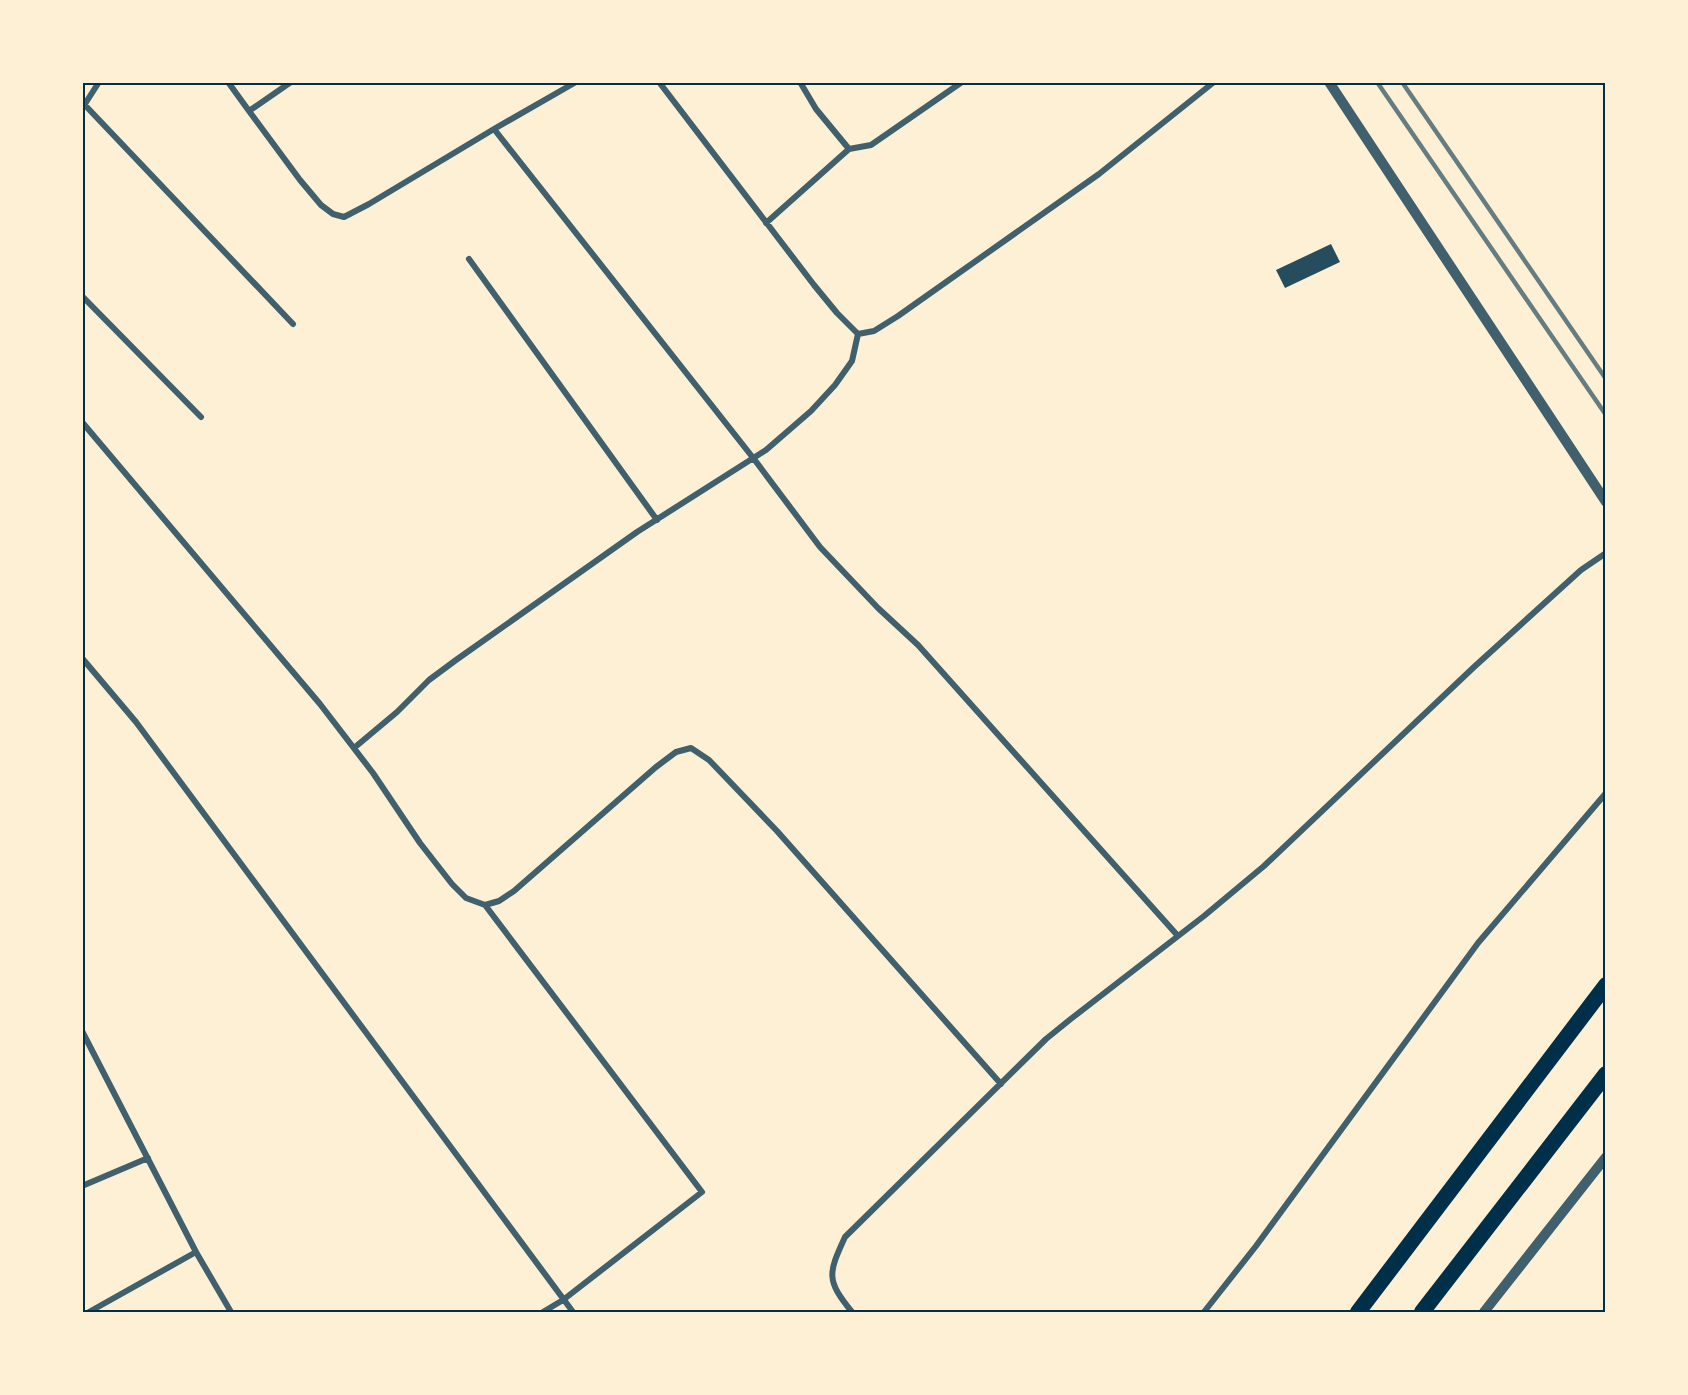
<svg xmlns="http://www.w3.org/2000/svg" width="1688" height="1395" font-family="Poppins,sans-serif">
<style>
.building{fill:#264d5e}
.lines{fill:none;stroke-linecap:round;stroke-linejoin:round}
.minor{stroke:#3f606c;stroke-width:6}
.tertiary{stroke:#3f606c;stroke-width:10}
.trunk{stroke:#003049;stroke-width:16}
.rail{stroke:#657d81;stroke-width:4.5}
.neatline{fill:none;stroke:#003049;stroke-width:2}
</style>
<rect width="100%" height="100%" fill="#fdf0d5"/>
<path class="building" d="M1331,244L1340,262L1285,288L1276,270Z"/>
<g class="lines">
<path class="minor" d="M228,82L249,111L291,82
M659,82L814,285L837,313L858,334L874,331L898,316L1099,174L1214,82
M800,82L816,109L849,149L871,145L962,82
M82,102L293,324
M83,107L99,82
M249,111L300,180L321,205L333,214L344,217L369,204L494,129L576,82
M494,129L754,459L820,547L878,608L918,645L1178,936
M766,223L849,149
M469,259L657,520
M82,296L201,417
M82,422L320,704L373,773L420,843L452,884L466,898L485,905L499,901L514,891L656,767L676,752L691,748L709,760L777,831L1001,1084
M82,658L136,722L573,1312
M354,748L397,712L429,680L456,660L637,532L766,450L811,411L835,385L852,361L858,334
M485,905L702,1192L563,1300L543,1312
M82,1031L196,1252
M82,1186L148,1158
M89,1312L196,1252L231,1312
M852,1312C826,1280 828,1274 845,1237L1046,1039L1072,1018L1204,916L1264,866L1474,667L1581,570L1606,553
M1204,1312L1256,1246L1478,943L1606,793"/>
<path class="tertiary" d="M1329,82L1606,502
M1484,1312L1606,1157"/>
<path class="trunk" d="M1358,1312L1606,985
M1422,1312L1606,1074"/>
<path class="rail" d="M1377,82L1606,415
M1402,82L1606,379"/>
</g>
<rect width="1688" height="1395" fill="none" stroke="#fdf0d5" stroke-width="168"/>
<rect x="84" y="84" width="1520" height="1227" class="neatline"/>
</svg>
